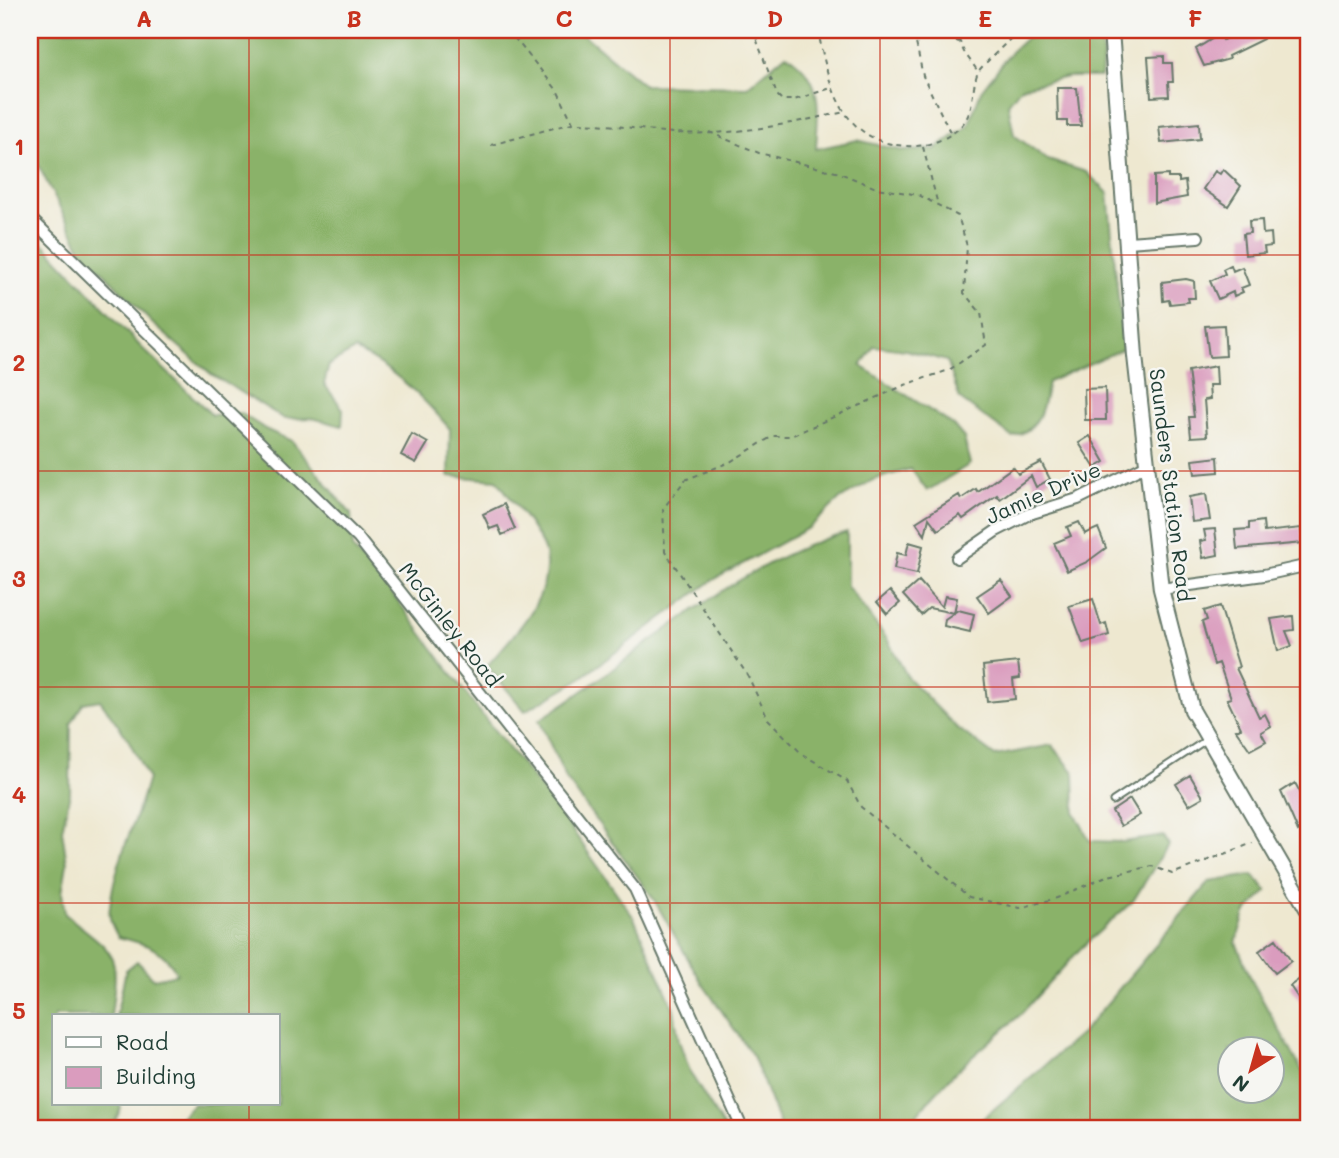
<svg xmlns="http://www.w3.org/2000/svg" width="1339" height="1158" font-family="Mali,sans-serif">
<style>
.forest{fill:#8ab269;stroke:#54784e;stroke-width:2;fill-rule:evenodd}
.building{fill:#da9cbe}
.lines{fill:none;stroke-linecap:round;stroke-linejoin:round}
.service-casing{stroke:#67796b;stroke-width:9}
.minor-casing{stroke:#67796b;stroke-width:14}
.tertiary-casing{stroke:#67796b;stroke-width:18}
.path{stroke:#67796b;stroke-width:2;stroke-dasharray:5 5;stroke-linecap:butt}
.service{stroke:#fff;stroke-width:5}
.minor{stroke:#fff;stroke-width:10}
.tertiary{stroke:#fff;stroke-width:14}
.grid{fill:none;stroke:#c8321e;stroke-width:2;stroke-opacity:0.55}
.labels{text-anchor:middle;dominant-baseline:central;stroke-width:5;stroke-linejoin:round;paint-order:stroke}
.street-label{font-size:21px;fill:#1f3d34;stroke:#f6f6f2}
.neatline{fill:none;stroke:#c8321e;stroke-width:2.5}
.grid-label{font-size:23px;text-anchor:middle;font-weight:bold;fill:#c8321e}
</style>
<rect width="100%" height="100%" fill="#f6f6f2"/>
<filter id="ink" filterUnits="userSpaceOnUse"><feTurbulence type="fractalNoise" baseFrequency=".0143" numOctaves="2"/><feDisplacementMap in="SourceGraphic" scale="14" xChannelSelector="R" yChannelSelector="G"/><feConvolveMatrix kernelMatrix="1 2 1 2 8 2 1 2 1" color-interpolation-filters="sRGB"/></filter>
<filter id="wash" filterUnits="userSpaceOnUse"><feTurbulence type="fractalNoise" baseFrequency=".00686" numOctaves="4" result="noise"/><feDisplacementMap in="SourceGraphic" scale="28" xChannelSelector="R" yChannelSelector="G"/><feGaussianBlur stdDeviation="1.57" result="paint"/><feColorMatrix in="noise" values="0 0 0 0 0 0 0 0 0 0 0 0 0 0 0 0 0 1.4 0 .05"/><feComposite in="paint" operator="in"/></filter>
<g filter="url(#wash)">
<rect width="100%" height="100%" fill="#eee8d0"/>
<path class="forest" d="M30,30H578L644,85L747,87L786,54C825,79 818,108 816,149L857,140L904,151L935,149L968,126L981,91L1011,52L1035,30H1100L1103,57L1101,77H1068L1021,87L1008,104L1014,135L1048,160L1086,172L1108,193L1123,349L1048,382C1043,407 1041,430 1012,437L960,399L947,361L906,350L874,346L861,366L953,425L964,438L970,464L927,491L911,469L873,480L840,499L810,527L713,580L577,681L525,711L487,666C513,635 554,598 545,553C542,537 508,495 497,480L449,476L450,429C422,396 394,369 355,350L329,365L324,384L343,409L342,426L312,418L285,419L211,374L152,323L81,249L30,149Z
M30,211L42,242L141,347L212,415L240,413L267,430L292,441L351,514L353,549L398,601L479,711L559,811L634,918L674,1009L679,1041L691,1074L724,1128H187L181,1117L193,1104H278V1016H116L126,970L137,961L154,979L177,974C166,949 143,943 118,937C112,926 108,918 110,906C114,865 137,819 148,778L128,739L100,700L83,703L71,724L70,793L62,830L67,864L62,893L65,914C116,955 120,949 111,1016H54V1104H119L121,1108L112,1128H30Z
M847,532V586L887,639L908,678L956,727L995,756L1052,745L1074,772L1075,813L1090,841L1123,842L1163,836L1168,845L1133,901L1081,948L1020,1015L956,1071L922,1108L907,1128H781L753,1056L702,983L653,898L566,779L539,720C639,658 731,564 847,532Z
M1253,875L1267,891L1245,913L1236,943L1253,983L1309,1083V1128H972L1083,1032L1209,882ZM1230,1050H1272V1092H1230Z"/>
<g id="blocks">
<path class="building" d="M1244,30H1259L1263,39L1228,56L1229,59L1204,66L1196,49L1220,34L1223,40Z
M1164,56V63H1172L1173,82H1168L1169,96L1151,97L1148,57Z
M1057,88H1077L1081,126H1067V121H1058Z
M1199,123L1200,139L1161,143L1159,127Z
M1223,169L1241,186L1228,206L1203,189L1215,171L1220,174Z
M1168,175V178H1179V182L1185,181L1187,197L1154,203V176Z
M1262,220L1263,234L1271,233L1272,246L1264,247L1265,253L1245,255L1243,234L1250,233L1249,221Z
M1231,265L1233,271L1242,267L1249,285L1241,288L1243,292L1234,296L1233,292L1218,299L1210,281L1225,274L1223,269Z
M1186,279L1194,281L1195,298H1188L1189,302L1170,304L1169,300L1163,301L1162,282Z
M1224,325L1226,356L1209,357L1205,326Z
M1216,366L1217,385H1209L1210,399L1204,400L1207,436L1191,437L1189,417H1194L1188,371Z
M1105,388L1106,420H1085L1084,389Z
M412,434L428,443L416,463L401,455Z
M1090,436L1105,462L1095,468L1079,443Z
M1218,457L1219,472L1195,474L1193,460Z
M1041,462L1050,479L1036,487L1031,476L1000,499L997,495L963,519L960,515L938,530L929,518L925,535L916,522L959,495L961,499L976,489L978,492L1013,467L1018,474Z
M1206,494L1210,520L1192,522L1189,497Z
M504,504L515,529L502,535L498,526L490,529L483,514Z
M1263,521L1264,532L1301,528L1303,543L1237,549L1235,530L1249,529V523Z
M1079,522L1085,534L1098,528L1106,548L1087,562L1067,571L1054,543L1071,536L1067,527Z
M1215,529L1218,555L1203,558L1200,541L1206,540L1204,530Z
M909,542L923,546L917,574L894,569L897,553L906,555Z
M1001,580L1012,596L989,613L977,596Z
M919,581L942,607L945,596L957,598L954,613L929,608L921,615L903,595Z
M890,591L900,603L887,614L877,602Z
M1093,599L1101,625L1106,623L1109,635L1083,643L1069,606Z
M1220,606L1239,667L1236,668L1259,717L1265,714L1271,726L1261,732L1266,741L1250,750L1236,730L1241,728L1227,699L1231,698L1219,663L1214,665L1202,622L1207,620L1204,611Z
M958,610L974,614L970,632L944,626L945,619Z
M1293,616L1294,630L1286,631L1292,646L1278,651L1271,619Z
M1018,662L1020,678L1013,679L1015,699L987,702L983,666Z
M1190,775L1203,797L1189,805L1176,784Z
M1295,783L1309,808V825L1298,831L1281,792Z
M1130,799L1140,815L1121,826L1112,811Z
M1276,939L1291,961L1275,973L1259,951Z
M1304,976L1309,984V1014L1290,986Z"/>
</g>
</g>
<g filter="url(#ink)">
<use href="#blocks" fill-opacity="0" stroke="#67796b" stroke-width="2"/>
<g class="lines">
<g class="service-casing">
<path id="service" d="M1113,801L1206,740"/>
</g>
<g class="minor-casing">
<path id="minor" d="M30,218L358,538L635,889L742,1128
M1128,242L1198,237
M957,558L996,531L1029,514L1078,499L1147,465
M1161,589L1264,575L1309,565"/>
</g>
<g class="tertiary-casing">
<path id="tertiary" d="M1111,30L1135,356L1161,589L1192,710L1309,912"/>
</g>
<path class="path" d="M508,30L557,90L573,123C607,123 640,130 674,133C733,136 788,124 845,112
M753,30L777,95L782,100H794L831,88
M818,30C828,84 841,142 906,146C924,148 947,140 960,127C976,111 970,91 978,72C981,66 1012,38 1019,30
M955,30L964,52L977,70
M709,132L759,153L840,173L876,188L919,195L958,216L967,246L964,293L981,313L986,345L949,370L905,385L791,436H773L730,462L685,480L663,509L665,551L748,676L768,719L802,754L847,781L861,807L969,897L1020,908L1057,898L1104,877L1152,866L1172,874L1253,843
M950,132L923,76L916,43C930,26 942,35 959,42
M491,145L572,123
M923,147L938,205"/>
<use href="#service" class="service"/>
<use href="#minor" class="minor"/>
<use href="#tertiary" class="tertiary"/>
</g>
</g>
<path class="grid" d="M249,30V1016M459,30V1128M670,30V1128M880,30V1128M1090,30V1128M30,255H1309M30,471H1309M30,687H1309M30,903H1309M249,1104V1128"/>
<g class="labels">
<g class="street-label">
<text transform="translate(1172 485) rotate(83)">Saunders Station Road</text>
<text transform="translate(1043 492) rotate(-24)">Jamie Drive</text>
<text transform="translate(451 624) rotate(52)">McGinley Road</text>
</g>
</g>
<rect width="1339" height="1158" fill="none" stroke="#f6f6f2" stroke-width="77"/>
<rect x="52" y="1014" width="228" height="91" fill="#f6f6f2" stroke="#a0aca6" stroke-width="2"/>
<rect x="66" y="1037" width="35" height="10" fill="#ffffff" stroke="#a0aca6" stroke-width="2"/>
<text x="116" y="1050" font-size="21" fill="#1f3d34">Road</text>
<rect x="66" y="1067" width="35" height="21" fill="#da9cbe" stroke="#a0aca6" stroke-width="2"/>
<text x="116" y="1084" font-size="21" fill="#1f3d34">Building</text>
<g transform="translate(1251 1070) rotate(217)"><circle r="33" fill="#f6f6f2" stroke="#a0aca6" stroke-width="2"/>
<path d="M0-5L12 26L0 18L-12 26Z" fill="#c8321e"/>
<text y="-10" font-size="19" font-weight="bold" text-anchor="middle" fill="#1f3d34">N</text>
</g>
<rect x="38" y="38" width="1262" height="1082" class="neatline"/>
<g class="grid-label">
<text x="144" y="27">A</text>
<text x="354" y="27">B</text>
<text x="564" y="27">C</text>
<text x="775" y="27">D</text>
<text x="985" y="27">E</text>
<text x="1195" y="27">F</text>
<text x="19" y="155">1</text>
<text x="19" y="371">2</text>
<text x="19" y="587">3</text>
<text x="19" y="803">4</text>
<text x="19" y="1019">5</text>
</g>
</svg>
